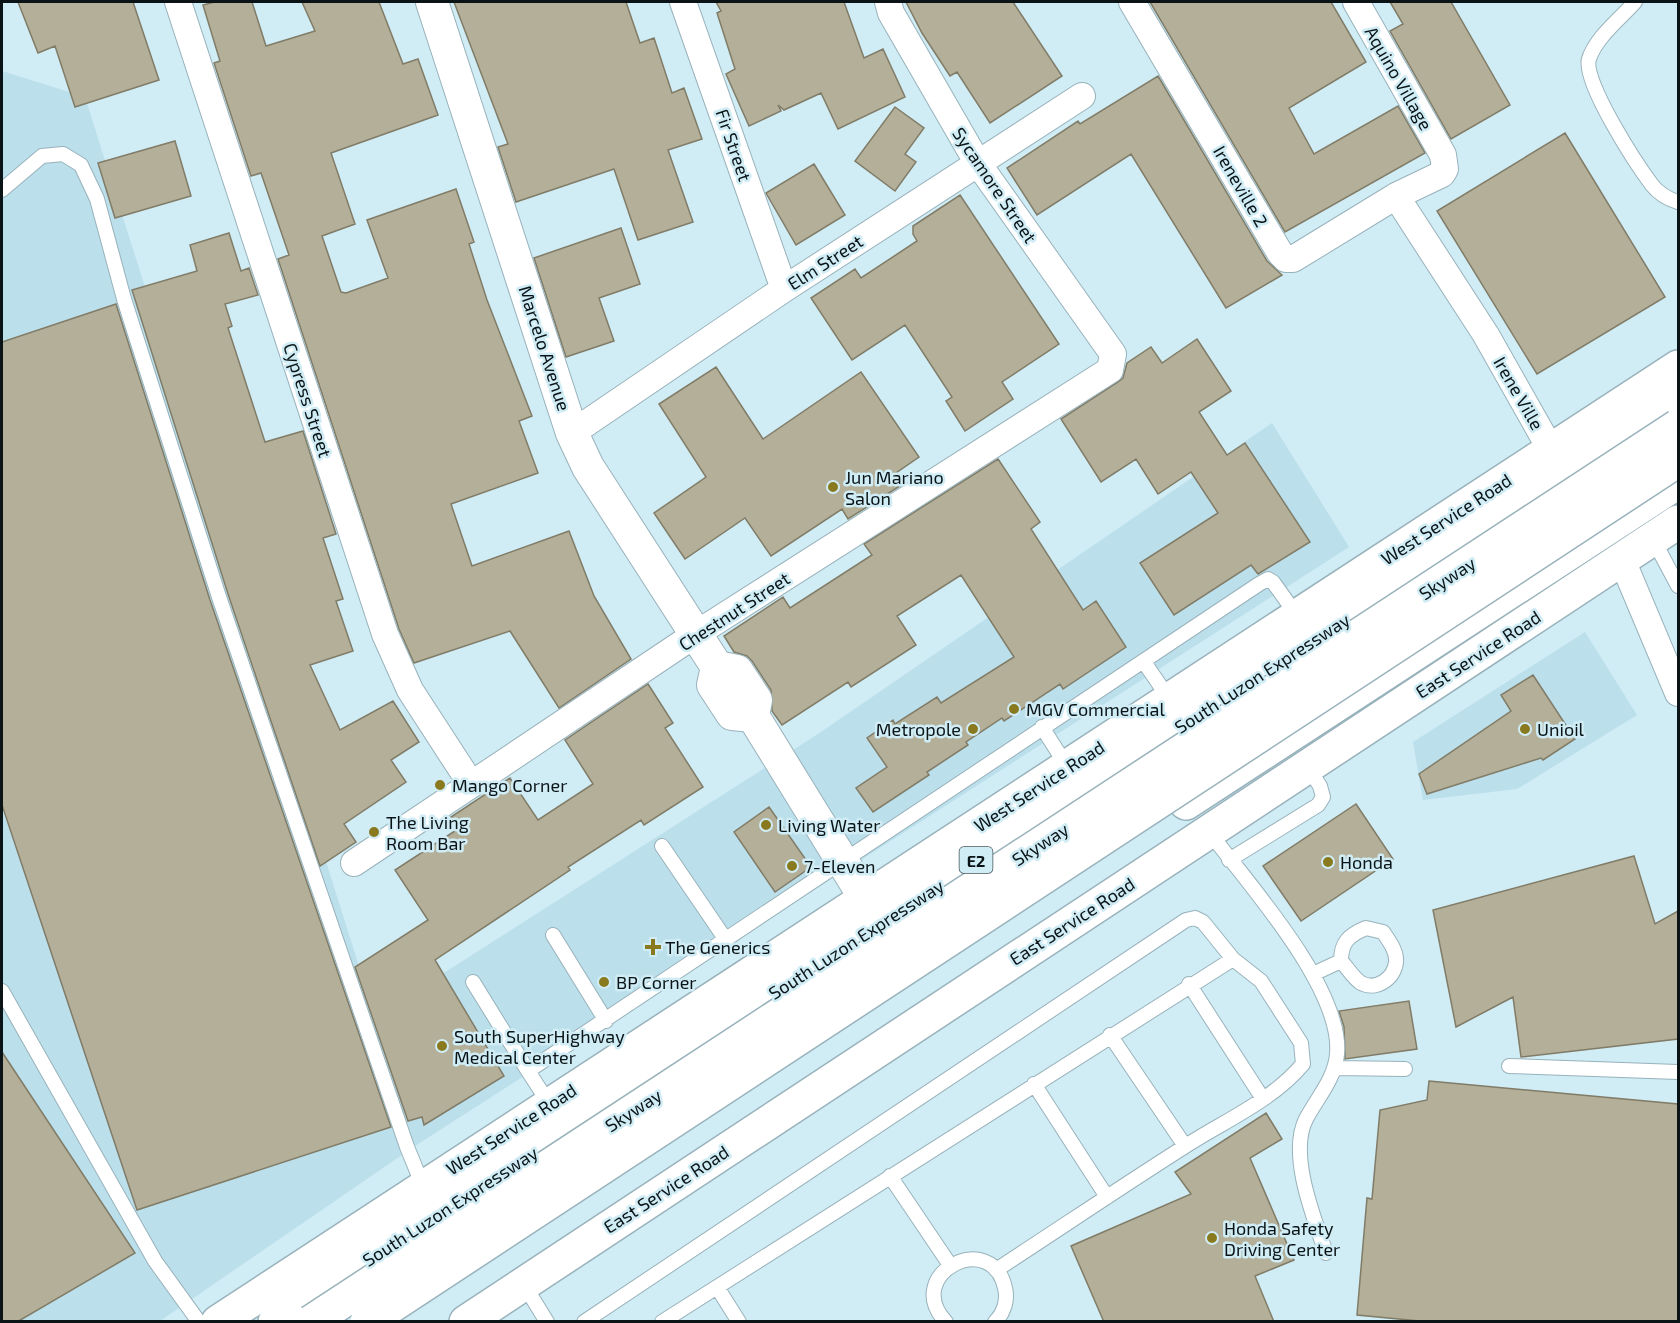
<svg xmlns="http://www.w3.org/2000/svg" width="1680" height="1323" font-family="'Exo 2',sans-serif">
<style>
.built{fill:#bbdfeb}
.building{fill:#b3af99;stroke:#807c67;stroke-width:1.5}
.lines{fill:none;stroke-linecap:round;stroke-linejoin:round}
.service-casing{stroke:#98b2bb;stroke-width:16}
.minor-casing{stroke:#98b2bb;stroke-width:28}
.tertiary-casing{stroke:#98b2bb;stroke-width:34}
.secondary-casing{stroke:#98b2bb;stroke-width:36}
.motorway-casing{stroke:#98b2bb;stroke-width:36}
.service{stroke:#fff;stroke-width:14}
.minor{stroke:#fff;stroke-width:26}
.tertiary{stroke:#fff;stroke-width:32}
.secondary{stroke:#fff;stroke-width:33}
.motorway{stroke:#fff;stroke-width:33}
.motorway-bridge-casing{stroke:#98b2bb;stroke-width:36;stroke-linecap:butt}
.motorway-bridge{stroke:#fff;stroke-width:33}
.poi-dot{fill:#8a7a1f;stroke:#d0ecf5;stroke-width:2}
.labels{text-anchor:middle;dominant-baseline:central;stroke-width:5;stroke-linejoin:round;paint-order:stroke}
.shield{fill:#d0ecf5;stroke:#45555a;stroke-width:1.5}
.shield-label{font-size:16px;font-weight:bold;fill:#0a1417}
.street-label{font-size:18px;fill:#0a1417;stroke:#d0ecf5}
.poi-label{font-size:18px;fill:#0a1417;stroke:#d0ecf5;text-anchor:start}
</style>
<rect width="100%" height="100%" fill="#d0ecf5"/>
<path class="built" d="M2,71L85,97L375,1017L818,734L1272,423L1349,547L415,1146L160,1321H2Z
M1585,632L1637,715L1517,789L1423,800L1413,742Z"/>
<path class="building" d="M18,2H133L159,80L75,107L55,46L38,53Z
M215,2H252L266,46L315,31L302,2H379L403,64L418,59L438,115L331,153L355,224L322,236L341,292L346,293L388,278L367,220L456,189L474,242L469,244L487,300L532,416L519,421L538,473L451,504L472,566L569,531L594,596L631,659L559,708L510,631L414,663L399,629L278,259L289,255L261,173L251,176L214,63L220,61L203,5Z
M454,2H626L640,43L654,38L672,93L684,88L702,139L668,150L693,222L638,240L614,169L516,202L498,147L508,144Z
M716,2H844L864,58L883,49L905,97L838,129L821,93L784,110L778,105L781,111L749,126L726,74L735,69L717,13L721,11Z
M906,2H1013L1062,76L990,123L957,72L950,76L922,33Z
M1150,2H1331L1366,62L1289,108L1314,154L1398,106L1425,153L1285,232Z
M1390,2H1451L1510,105L1451,139L1390,31L1403,24Z
M1158,76L1267,261L1282,275L1226,308L1131,154L1037,215L1007,168L1078,121L1080,124Z
M895,107L924,128L905,154L916,162L895,191L855,161Z
M1565,133L1665,297L1537,374L1437,211Z
M175,141L191,196L115,218L98,163Z
M814,164L845,215L796,245L766,193Z
M960,195L1059,344L1002,382L1013,399L965,431L946,401L952,397L905,325L852,360L811,298L855,269L861,278L917,241L913,234V226Z
M621,228L640,284L599,298L614,341L566,357L534,258Z
M229,233L241,271L249,268L258,295L225,304L232,326L228,328L265,442L303,431L336,534L323,538L343,599L336,601L353,651L310,665L340,730L393,701L419,742L391,760L406,782L344,824L356,842L320,866L228,594L132,290L197,271L190,245Z
M116,304L210,600L391,1127L137,1210L2,805V342Z
M1197,339L1231,391L1199,412L1227,455L1245,443L1310,542L1258,574L1251,565L1174,615L1140,563L1218,513L1191,472L1158,494L1136,459L1101,482L1061,419L1118,382L1123,378L1127,363L1151,347L1162,363Z
M716,367L763,439L861,372L919,457L896,473L903,484L848,519L842,509L771,556L745,518L685,559L654,513L706,477L659,404Z
M998,459L1040,522L1031,529L1083,610L1096,601L1126,647L1063,689L1060,684L1004,721L1002,718L966,742L968,745L927,772L929,775L873,812L856,788L887,767L867,738L893,720L895,724L937,697L941,703L1014,657L961,575L897,616L916,645L851,687L848,682L782,725L772,711L771,690L752,661L747,656L734,652L724,636L783,597L790,608L872,555L864,544Z
M1533,675L1575,739L1543,760L1541,758L1427,794L1419,774L1511,711L1501,695Z
M648,684L673,723L665,728L703,787L644,825L641,820L568,867L570,870L435,960L504,1076L424,1125L422,1117L408,1121L355,967L428,920L395,870L458,829L451,817L510,778L538,820L593,784L565,740Z
M1356,804L1393,859L1301,921L1263,866Z
M769,807L811,867L775,892L734,832Z
M1634,856L1655,924L1678,911V1039L1521,1057L1513,997L1456,1027L1433,910Z
M1409,1001L1417,1049L1345,1059L1344,1027L1339,1011Z
M2,1052L135,1253L17,1322H2Z
M1429,1081L1678,1104V1322H1430L1357,1315L1367,1198L1372,1199L1380,1110L1427,1100Z
M1266,1113L1282,1139L1250,1158L1294,1260L1255,1276L1274,1322H1104L1071,1246L1191,1194L1175,1172Z"/>
<g class="lines">
<g class="service-casing">
<path id="service" d="M1635,2C1621,18 1596,37 1589,59C1582,81 1637,165 1652,185C1659,194 1668,199 1678,202
M2,190L42,156L63,154L81,165L97,199L124,299L219,597L407,1147L423,1186
M1653,539L1678,586
M1144,662L1170,700
M1042,727L1068,768
M1209,832C1248,883 1343,989 1337,1054C1335,1079 1317,1098 1306,1119C1288,1154 1314,1218 1326,1253
M662,846L726,940
M1229,860L1318,805L1323,797L1320,786L1307,766
M1366,928L1383,932C1389,941 1397,951 1396,962C1394,979 1376,991 1361,983C1353,978 1347,967 1341,961C1341,942 1349,935 1366,928Z
M553,935L606,1021
M1313,974L1341,961
M473,982L528,1071
M1189,984L1263,1099
M2,991L155,1261L199,1322
M1110,1035L1185,1146
M1509,1066L1678,1072
M1335,1068L1405,1069
M1034,1084L1107,1197
M550,1105L528,1071L1259,584L1268,579L1273,582L1298,617
M890,1176L950,1265
M523,1283L547,1322
M717,1287L739,1322
M584,1322L1186,920L1195,918L1203,922L1233,959L1261,981L1301,1043L1303,1064C1272,1101 1224,1121 1184,1147C1121,1187 1059,1229 996,1270
M662,1322L1233,959
M946,1322C901,1274 992,1228 1005,1288C1008,1300 1004,1313 995,1322"/>
</g>
<g class="minor-casing">
<path id="minor" d="M178,2L385,634L410,690L471,784
M683,2L784,289
M1132,2L1280,253L1286,259H1293L1396,196L1442,174L1445,169L1443,155L1356,2
M1396,196L1486,335L1551,450
M572,433L784,289L1082,96
M1622,560L1678,693
M354,863L696,634L1110,370L1113,354L977,162L891,13L888,2"/>
</g>
<g class="tertiary-casing">
<path id="tertiary" d="M432,2L572,433L588,467L717,667L737,671L756,700L753,716L865,898
M717,667L713,685L732,714L753,716"/>
</g>
<g class="secondary-casing">
<path id="secondary" d="M218,1322L1678,367
M466,1322L1678,522"/>
</g>
<g class="motorway-casing">
<path id="motorway" d="M1186,803L1678,482
M275,1322L1678,400"/>
</g>
<use href="#service" class="service"/>
<use href="#minor" class="minor"/>
<use href="#tertiary" class="tertiary"/>
<use href="#secondary" class="secondary"/>
<use href="#motorway" class="motorway"/>
<g class="motorway-bridge-casing">
<path id="motorway-bridge" d="M311,1322L1678,426
M367,1322L1678,460"/>
</g>
<use href="#motorway-bridge" class="motorway-bridge"/>
</g>
<g class="poi-dot">
<circle cx="833" cy="487" r="6"/>
<circle cx="1014" cy="709" r="6"/>
<circle cx="973" cy="729" r="6"/>
<circle cx="1525" cy="729" r="6"/>
<circle cx="440" cy="785" r="6"/>
<circle cx="766" cy="825" r="6"/>
<circle cx="374" cy="832" r="6"/>
<circle cx="1328" cy="862" r="6"/>
<circle cx="792" cy="866" r="6"/>
<path d="M650 938h6v6h6v6h-6v6h-6v-6h-6v-6h6z"/>
<circle cx="604" cy="982" r="6"/>
<circle cx="442" cy="1046" r="6"/>
<circle cx="1212" cy="1238" r="6"/>
</g>
<g class="labels">
<rect class="shield" x="959.5" y="847" width="33" height="26" rx="4.5"/>
<g class="shield-label">
<text x="976" y="860">E2</text>
</g>
<g class="street-label">
<text transform="translate(1399 78) rotate(60)">Aquino Village</text>
<text transform="translate(734 145) rotate(71)">Fir Street</text>
<text transform="translate(995 185) rotate(56)">Sycamore Street</text>
<text transform="translate(1241 186) rotate(60)">Ireneville 2</text>
<text transform="translate(825 262) rotate(-33)">Elm Street</text>
<text transform="translate(545 348) rotate(72)">Marcelo Avenue</text>
<text transform="translate(1519 393) rotate(60)">Irene Ville</text>
<text transform="translate(308 400) rotate(72)">Cypress Street</text>
<text transform="translate(1446 519) rotate(-33)">West Service Road</text>
<text transform="translate(1447 578) rotate(-33)">Skyway</text>
<text transform="translate(734 611) rotate(-33)">Chestnut Street</text>
<text transform="translate(1478 654) rotate(-33)">East Service Road</text>
<text transform="translate(1262 673) rotate(-33)">South Luzon Expressway</text>
<text transform="translate(1039 786) rotate(-33)">West Service Road</text>
<text transform="translate(1040 844) rotate(-33)">Skyway</text>
<text transform="translate(1072 921) rotate(-33)">East Service Road</text>
<text transform="translate(856 939) rotate(-33)">South Luzon Expressway</text>
<text transform="translate(633 1110) rotate(-33)">Skyway</text>
<text transform="translate(511 1129) rotate(-33)">West Service Road</text>
<text transform="translate(666 1189) rotate(-33)">East Service Road</text>
<text transform="translate(450 1206) rotate(-33)">South Luzon Expressway</text>
</g>
<g class="poi-label">
<text x="845" y="477">Jun Mariano<tspan x="845" dy="21">Salon</tspan></text>
<text x="1026" y="709">MGV Commercial</text>
<text x="961" y="729" text-anchor="end">Metropole</text>
<text x="1537" y="729">Unioil</text>
<text x="452" y="785">Mango Corner</text>
<text x="386" y="822">The Living<tspan x="386" dy="21">Room Bar</tspan></text>
<text x="778" y="825">Living Water</text>
<text x="1340" y="862">Honda</text>
<text x="804" y="866">7-Eleven</text>
<text x="665" y="947">The Generics</text>
<text x="616" y="982">BP Corner</text>
<text x="454" y="1036">South SuperHighway<tspan x="454" dy="21">Medical Center</tspan></text>
<text x="1224" y="1228">Honda Safety<tspan x="1224" dy="21">Driving Center</tspan></text>
</g>
</g>
<rect width="1680" height="1323" fill="none" stroke="#0a1417" stroke-width="6"/>
</svg>
